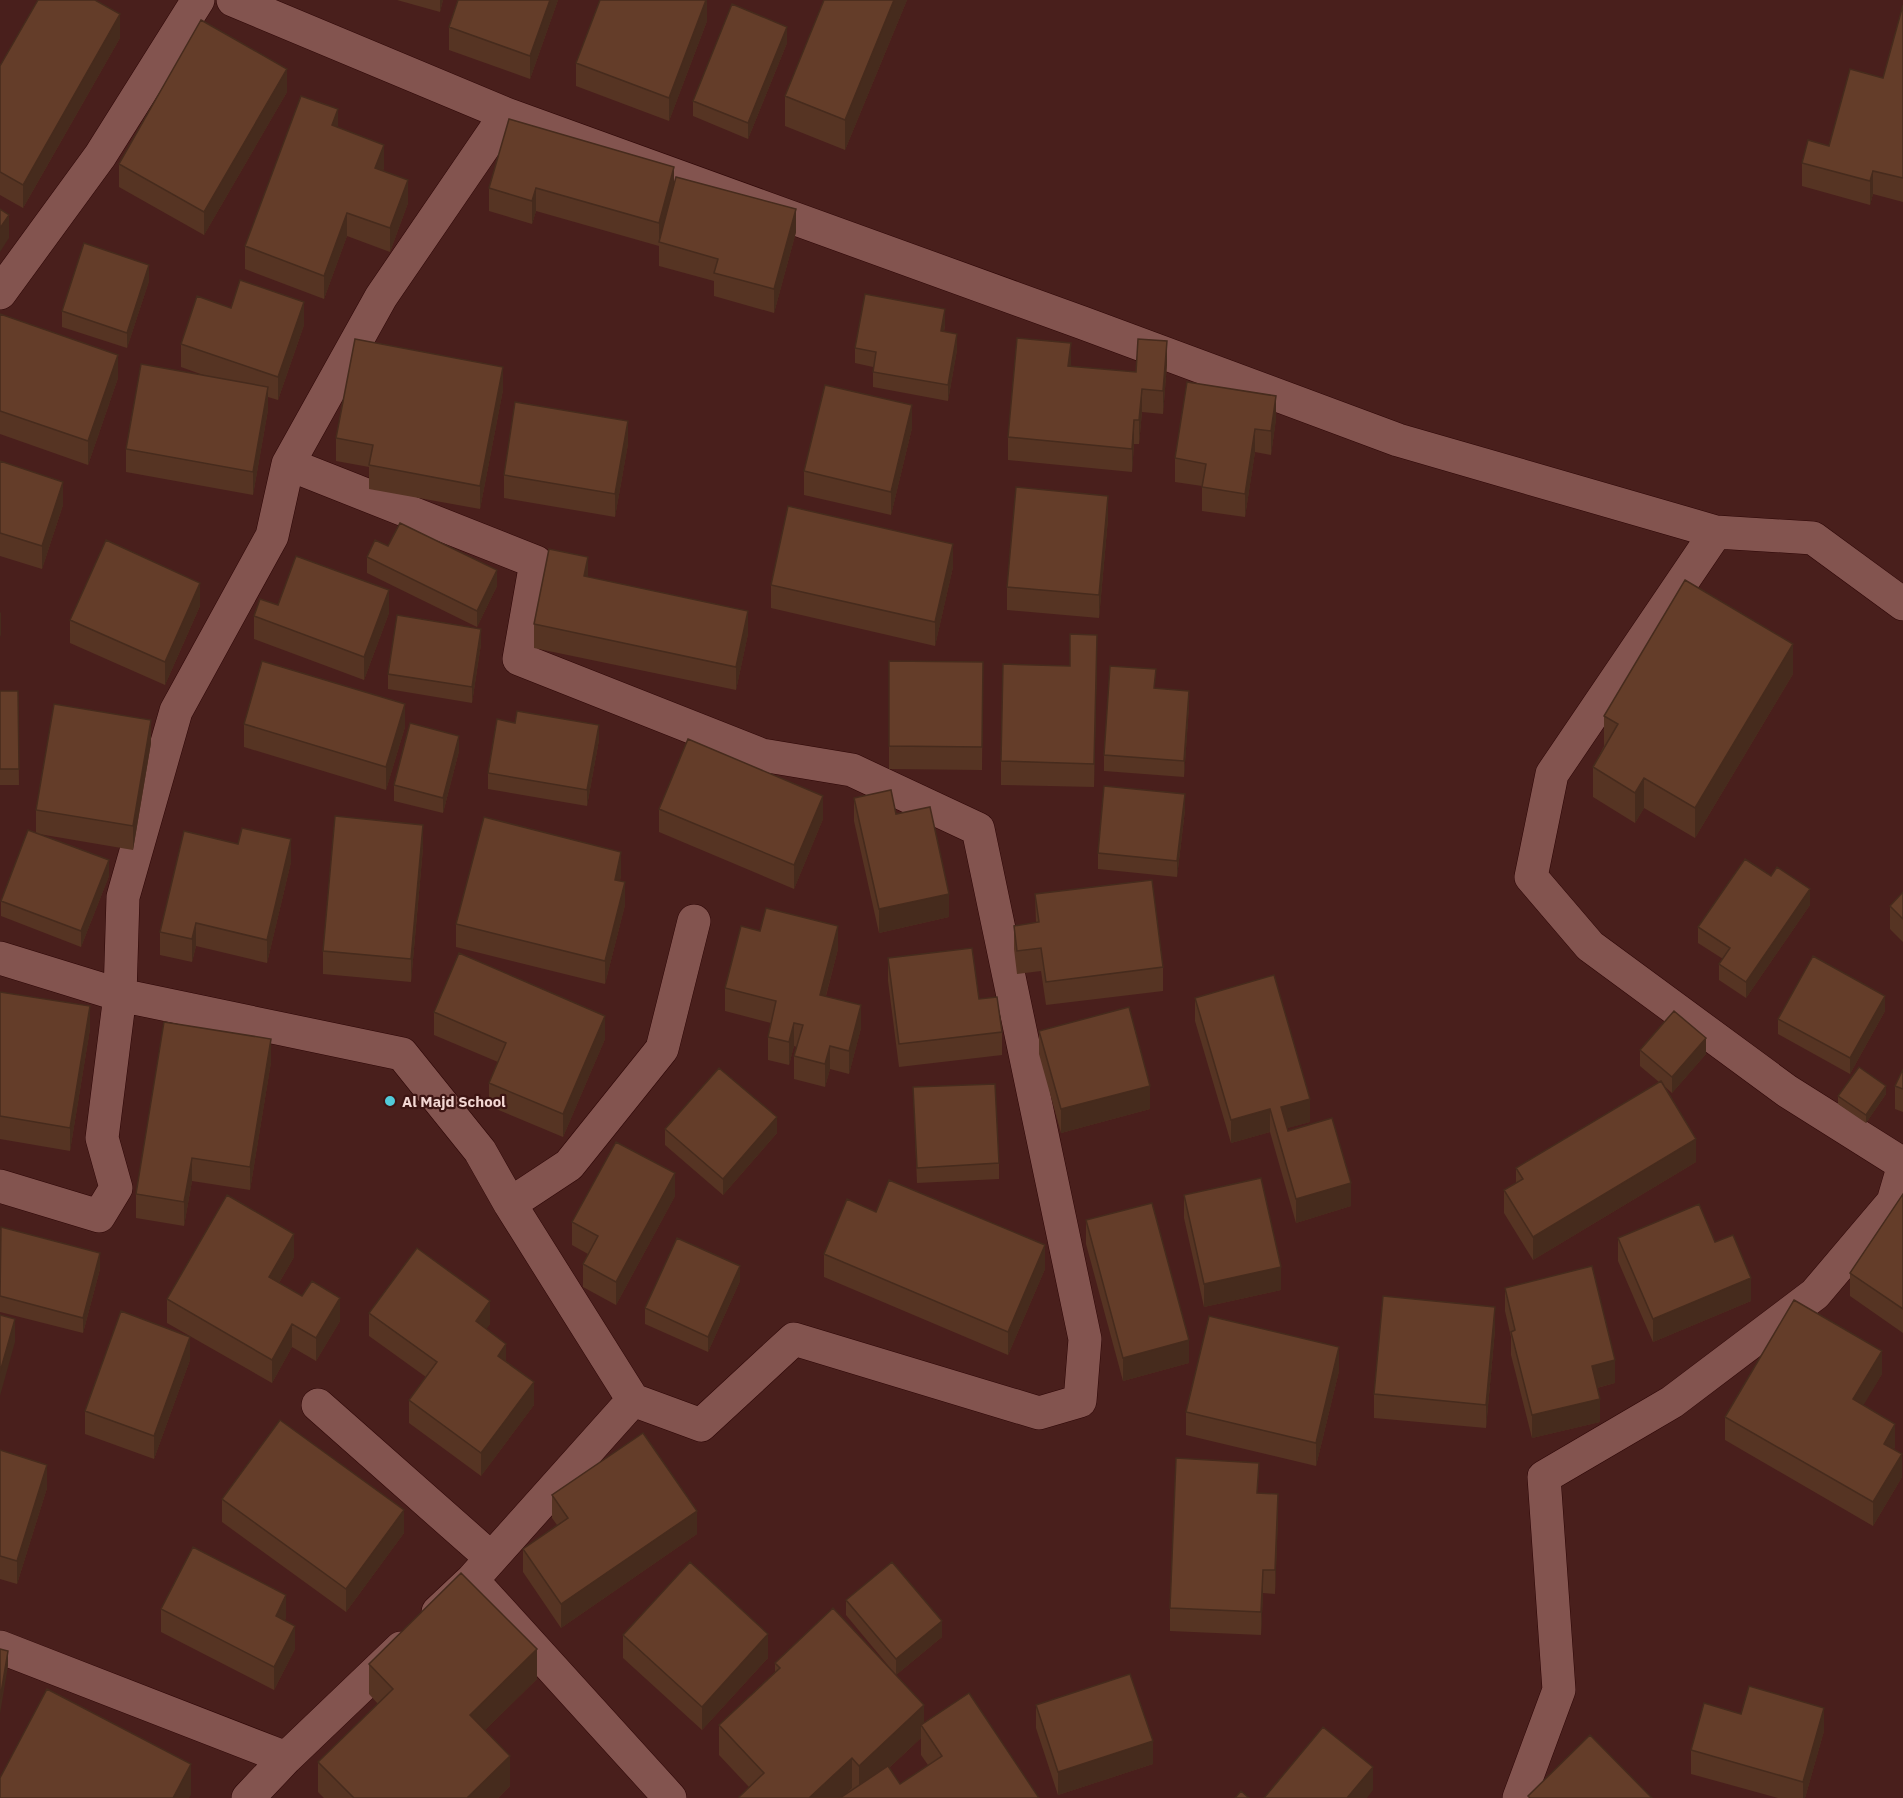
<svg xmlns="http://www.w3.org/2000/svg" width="1903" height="1798" font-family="'IBM Plex Sans',sans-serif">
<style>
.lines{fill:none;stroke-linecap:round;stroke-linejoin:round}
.minor-casing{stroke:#2d0606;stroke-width:34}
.minor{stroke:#83544f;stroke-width:33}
.wall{fill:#563423;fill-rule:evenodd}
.shaded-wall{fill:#462b1d}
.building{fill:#643d29;stroke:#462b1d;stroke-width:1.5}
.poi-dot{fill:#52cbda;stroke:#3d1513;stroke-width:2}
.labels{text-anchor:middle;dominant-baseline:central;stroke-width:4.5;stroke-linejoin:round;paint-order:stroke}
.poi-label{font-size:15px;font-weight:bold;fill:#f3d7d3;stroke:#3d1513;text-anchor:start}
</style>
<rect width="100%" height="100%" fill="#491f1c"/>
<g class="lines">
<g class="minor-casing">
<path id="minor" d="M233,0L506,114L1083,323L1398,440L1716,532L1813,538L1903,604
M0,293L100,156L198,0
M288,464L536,562L519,659L762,755L852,770L978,829L1085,1339L1080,1401L1039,1413L794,1339L701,1425L633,1400
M1716,532L1552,774L1531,877L1590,946L1787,1091L1903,1164
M0,958L120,995L402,1054L480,1151L510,1204L633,1400L472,1580L438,1612
M0,1186L99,1216L116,1188L102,1138L120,995L123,897L176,711L272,536L288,464L381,297L506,114
M510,1204L569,1165L662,1049L694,921
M318,1405L491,1558
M472,1580L670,1798
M0,1647L286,1758
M248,1798L286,1758L401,1648
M1519,1798L1559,1690L1544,1477L1672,1402L1815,1294L1893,1202L1903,1168"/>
</g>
<use href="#minor" class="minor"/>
</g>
<path class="wall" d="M397,0H443L440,12Z
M458,0H558L530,79L449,50V27Z
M707,0V21L669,121L576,86V63Z
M824,0H907L845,150L785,126V96Z
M1903,5V202L1873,194L1870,205L1802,186V163L1829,146L1883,78Z
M120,38L23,208L0,195V66Z
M787,43L748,139L693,116V101Z
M287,92L204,235L119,187V164Z
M338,128L384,168L383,170L408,203L390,252L347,236L324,299L245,269V246Z
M674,183L796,232L774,313L714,296V281L659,266V246L536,211L532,224L489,211V188Z
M149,281L127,348L62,327V311Z
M231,308L304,325L278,400L268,397V410L253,495L126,472V449L206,376L181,367V344Z
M0,314L118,378L88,465L0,434Z
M945,325L944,332L957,350L948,401L873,387V367L855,363V348Z
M1167,364L1163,414L1142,412L1139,444H1134L1132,472L1008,460V437L1071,366L1136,372Z
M503,390L480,509L369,489V467L336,461V438Z
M1276,419L1271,455L1255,452L1245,517L1202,511V486L1175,482V458Z
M912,428L891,515L804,495V471Z
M628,444L615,517L504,498V475Z
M0,461L63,505L42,569L0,556Z
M1108,519L1099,618L1007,610V587Z
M388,546L497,586L477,627L367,573V557Z
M953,567L935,646L771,608V585Z
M278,605L389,613L364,680L254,639V616Z
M200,606L165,685L70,643V620Z
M534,624L748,634L736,690L534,648Z
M481,644L472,703L388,689V674Z
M1097,658L1094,787L1001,785V761L1070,666Z
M889,661L983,662L982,770L889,769Z
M1793,674L1695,838L1644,808L1635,823L1593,797V767L1604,746V716Z
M1156,688L1189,706L1184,777L1104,771V755Z
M0,691H18L19,785H0Z
M244,724L405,727L386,790L244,747Z
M599,740L587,806L488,789V773Z
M151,743L133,850L39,834L109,876L81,947L1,916V901L36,833V810Z
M459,751L443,813L394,801V785Z
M854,798L896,814L949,917L879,933L854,821Z
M659,809L823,819L794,889L659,832Z
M1185,810L1177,877L1098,869V853Z
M423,848L411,982L323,974V951Z
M291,862L267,963L196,946L192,962L160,955V932Z
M621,875L620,881L625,905L605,984L456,947V924Z
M1771,876L1810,905L1746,998L1719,980V964L1723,959L1698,943V927Z
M1903,892V942L1890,929V906Z
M1035,894L1163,967V991L1046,1005L1041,971L1017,974L1014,949V926L1036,923Z
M838,949L826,996L861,1028L849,1074L830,1069L825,1087L794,1079V1056L797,1047L794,1046L789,1065L768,1060V1037L771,1023L725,1011V988Z
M888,958L979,999L1002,1032V1055L899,1067L888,981Z
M0,992L90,1029L70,1151L0,1139Z
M1195,998L1310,1122L1287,1128L1288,1131L1351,1206L1296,1223L1270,1132L1231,1143L1195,1021Z
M1885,1011L1850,1074L1778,1034V1019Z
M434,1012L605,1039L563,1137L489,1106V1083L498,1062L434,1035Z
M1039,1031L1150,1109L1061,1133L1039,1054Z
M1640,1050L1706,1054L1672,1093L1664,1086L1696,1162L1533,1260L1504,1213V1190L1516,1183V1168L1659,1082L1640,1066Z
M271,1062L250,1190L192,1181L184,1226L136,1218V1194Z
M1903,1069V1112L1895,1109V1086Z
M913,1087L999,1163V1179L917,1183Z
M1886,1094L1866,1123L1838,1104V1096Z
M665,1129L777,1133L723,1195L665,1145Z
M1903,1194V1333L1850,1296V1273Z
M1184,1195L1281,1290L1204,1307L1184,1218Z
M675,1196L616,1305L583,1287V1264L588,1254L572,1245V1222Z
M876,1212L1045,1269L1008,1355L824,1277V1254Z
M1086,1220L1189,1363L1123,1381L1086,1244Z
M0,1230L100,1269L83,1333L0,1312Z
M1618,1238L1715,1242L1751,1301L1653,1342L1618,1261Z
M294,1257L279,1283L340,1321L316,1361L292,1347L272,1383L167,1323V1299Z
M740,1281L708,1352L645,1324V1308Z
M1505,1288L1615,1383L1597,1388L1600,1422L1532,1438L1511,1355V1337L1505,1311Z
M369,1313L490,1324L486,1329L534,1405L481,1476L409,1423V1400L426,1377L369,1336Z
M1495,1330L1486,1428L1374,1418V1394Z
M190,1360L154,1459L85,1434V1411Z
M1339,1371L1316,1466L1186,1435V1412Z
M1882,1374L1863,1405L1895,1447L1894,1449L1902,1477L1873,1526L1725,1440V1417Z
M0,1450L47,1488L17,1584L0,1579Z
M1258,1493L1278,1517L1275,1594L1263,1593L1261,1635L1170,1631V1608Z
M552,1495L697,1534L561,1628L523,1572V1549L557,1525L552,1518Z
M222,1499L404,1533L346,1612L222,1522Z
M846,1600L942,1637L896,1675L846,1615Z
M161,1609L286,1618L285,1620L295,1649L274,1690L161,1632Z
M623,1635L768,1658L702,1730L623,1658Z
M775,1663L924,1722L1039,1798H739V1797L749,1787L719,1755V1725L775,1672ZM921,1738V1755L928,1765L900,1784L889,1768Z
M369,1664L537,1679L485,1730L510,1786L498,1798H324L318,1792V1762L378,1704L369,1694Z
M1036,1705L1153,1764L1058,1795L1036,1728Z
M1741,1714L1824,1731L1805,1798H1778L1691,1774V1750Z"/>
<path class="shaded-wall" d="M440,0H443L440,12Z
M550,0H558L530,79V56Z
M706,0H707V21L669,121V98Z
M894,0H907L845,150V120Z
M120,14V38L23,208V185Z
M787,27V43L748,139V123Z
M287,69V92L204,235V212Z
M338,109V132L332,125Z
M384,145V168L375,191V168Z
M674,167V191L659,242V223Z
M1873,171V194L1870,205V181Z
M408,180V203L390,252V228Z
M536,188V211L532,224V201Z
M796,209V232L774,313V289Z
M347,213V236L324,299V276Z
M9,215V238L0,252V228Z
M149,265V281L127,348V333Z
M304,302V325L278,400V377Z
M945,309V325L941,347V331Z
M957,334V350L948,401V385Z
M1167,341V364L1163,414V391Z
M1071,343V366H1068Z
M118,355V378L88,465V441Z
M503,367V390L480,509V486Z
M268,387V410L253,495V472Z
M1142,389V412L1139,444V420Z
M1276,396V419L1271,455V431Z
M912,405V428L891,515V492Z
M1134,420V444L1132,472V449Z
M628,421V444L615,517V494Z
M1255,429V452L1245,517V494Z
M63,482V505L42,569V546Z
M1108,496V519L1099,618V595Z
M953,544V567L935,646V622Z
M588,557V581L584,576Z
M497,570V586L477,627V611Z
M200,583V606L165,685V662Z
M389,590V613L364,680V657Z
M748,611V634L736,690V667Z
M1,612V635L0,637V613Z
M481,629V644L472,703V687Z
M1097,635V658L1094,787V764Z
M1793,644V674L1695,838V808Z
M1189,691V706L1184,777V761Z
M405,704V727L386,790V767Z
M151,720V743L133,850V826Z
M599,725V740L587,806V790Z
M459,736V751L443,813V798Z
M1644,778V808L1635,823V793Z
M1185,794V810L1177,877V861Z
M823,796V819L794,889V865Z
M423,825V848L411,982V959Z
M291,839V862L267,963V940Z
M621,852V875L615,903V880Z
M109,860V876L81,947V931Z
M625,882V905L605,984V961Z
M1810,889V905L1746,998V982Z
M949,894V917L879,933V909Z
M196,923V946L192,962V939Z
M838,926V949L820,1018V995Z
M1885,996V1011L1850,1074V1058Z
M861,1005V1028L849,1074V1051Z
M90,1006V1029L70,1151V1128Z
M605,1016V1039L563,1137V1114Z
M794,1023V1046L789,1065V1042Z
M1706,1038V1054L1672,1093V1077Z
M271,1039V1062L250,1190V1167Z
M830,1046V1069L825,1087V1064Z
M1150,1086V1109L1061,1133V1109Z
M1886,1086V1094L1866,1123V1115Z
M1310,1099V1122L1281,1130V1107Z
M1270,1109V1132L1231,1143V1120Z
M777,1117V1133L723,1195V1179Z
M1696,1139V1162L1533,1260V1237Z
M192,1158V1181L184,1226V1202Z
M675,1173V1196L616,1305V1282Z
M1351,1183V1206L1296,1223V1199Z
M294,1234V1257L269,1300V1277Z
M1045,1245V1269L1008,1355V1332Z
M100,1253V1269L83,1333V1318Z
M740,1266V1281L708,1352V1337Z
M1281,1267V1290L1204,1307V1284Z
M1751,1278V1301L1653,1342V1319Z
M340,1298V1321L316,1361V1338Z
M490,1301V1324L476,1344V1321Z
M1495,1307V1330L1486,1428V1405Z
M15,1319V1342L0,1396V1372Z
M292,1324V1347L272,1383V1360Z
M190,1337V1360L154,1459V1436Z
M1189,1340V1363L1123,1381V1358Z
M506,1344V1367L498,1356Z
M1339,1347V1371L1316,1466V1443Z
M1882,1351V1374L1853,1423V1399Z
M1615,1360V1383L1592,1389V1366Z
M534,1382V1405L481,1476V1453Z
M1600,1399V1422L1532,1438V1415Z
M1895,1424V1447L1884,1467V1444Z
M1902,1454V1477L1873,1526V1502Z
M47,1465V1488L17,1584V1561Z
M1278,1494V1517L1275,1594V1570Z
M404,1510V1533L346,1612V1589Z
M697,1511V1534L561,1628V1604Z
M1263,1570V1593L1261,1635V1612Z
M286,1595V1618L276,1639V1616Z
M942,1621V1637L896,1675V1659Z
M295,1626V1649L274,1690V1667Z
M768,1634V1658L702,1730V1707Z
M537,1649V1679L470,1745V1715Z
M8,1651V1666L0,1714V1699Z
M924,1705V1730L921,1725V1738L859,1796V1766Z
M1824,1708V1731L1805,1798H1803V1782Z
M1153,1741V1764L1058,1795V1772Z
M510,1756V1786L498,1798H467Z
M852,1758V1788L841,1798H809Z
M191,1764V1795L189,1798H173Z
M1373,1767V1790L1367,1798H1347Z"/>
<path class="building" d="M38,0H95L120,14L23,185L0,172V66Z
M458,0H550L530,56L449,27Z
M600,0H706L669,98L576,63Z
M824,0H894L845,120L785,96Z
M732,4L787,27L748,123L693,101Z
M1903,5V178L1873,171L1870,181L1802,163L1808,140L1829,146L1850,69L1883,78Z
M201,20L287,69L204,212L119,164Z
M301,96L338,109L332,125L384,145L375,168L408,180L390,228L347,213L324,276L245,246Z
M509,119L674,167L659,223L536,188L532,201L489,188Z
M676,177L796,209L774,289L714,273L718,259L659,242Z
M0,209L9,215L0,228Z
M84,243L149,265L127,333L62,311Z
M240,280L304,302L278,377L181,344L197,296L231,308Z
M865,294L945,309L941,331L957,334L948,385L873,372L876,352L855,348Z
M0,314L118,355L88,441L0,411Z
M1017,338L1071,343L1068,366L1136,372L1138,339L1167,341L1163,391L1142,389L1139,420H1134L1132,449L1008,437Z
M355,339L503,367L480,486L369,465L373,445L336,438Z
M141,364L268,387L253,472L126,449Z
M1187,382L1276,396L1271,431L1255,429L1245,494L1202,487L1206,464L1175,458Z
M825,385L912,405L891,492L804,471Z
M515,402L628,421L615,494L504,475Z
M0,461L63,482L42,546L0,533Z
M1016,487L1108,496L1099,595L1007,587Z
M788,506L953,544L935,622L771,585Z
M400,523L497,570L477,611L367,557L375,540L388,546Z
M106,540L200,583L165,662L70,620Z
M549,549L588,557L584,576L748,611L736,667L534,624Z
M296,556L389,590L364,657L254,616L260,599L278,605Z
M1685,580L1793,644L1695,808L1644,778L1635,793L1593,767L1618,724L1604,716Z
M397,615L481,629L472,687L388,674Z
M1070,634L1097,635L1094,764L1001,761L1003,664L1070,666Z
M262,661L405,704L386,767L244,724Z
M889,661L983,662L982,747L889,746Z
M1110,666L1156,669L1154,688L1189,691L1184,761L1104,755Z
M0,691H18L19,769H0Z
M54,704L151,720L133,826L36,810Z
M517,711L599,725L587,790L488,773L497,719L515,723Z
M410,723L459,736L443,798L394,785Z
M688,739L823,796L794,865L659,809Z
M1104,786L1185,794L1177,861L1098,853Z
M891,790L896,814L930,807L949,894L879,909L854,798Z
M335,816L423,825L411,959L323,951Z
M484,817L621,852L615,880L625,882L605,961L456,924Z
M242,828L291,839L267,940L196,923L192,939L160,932L184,831L238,844Z
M28,830L109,860L81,931L1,901Z
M1745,859L1771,876L1777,867L1810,889L1746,982L1719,964L1730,948L1698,927Z
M1152,880L1163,967L1046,982L1041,948L1017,951L1014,926L1039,922L1035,894Z
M1903,892V919L1890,906Z
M766,908L838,926L820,995L861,1005L849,1051L830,1046L825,1064L794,1056L803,1025L794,1023L789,1042L768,1037L776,1001L725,988L741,926L760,931Z
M972,948L979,999L997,997L1002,1032L899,1044L888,958Z
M459,953L605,1016L563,1114L489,1083L506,1043L434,1012Z
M1813,956L1885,996L1850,1058L1778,1019Z
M1274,975L1310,1099L1281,1107L1288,1131L1332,1118L1351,1183L1296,1199L1270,1109L1231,1120L1195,998Z
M0,992L90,1006L70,1128L0,1116Z
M1129,1007L1150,1086L1061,1109L1039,1031Z
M1674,1011L1706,1038L1672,1077L1640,1050Z
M164,1022L271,1039L250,1167L192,1158L184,1202L136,1194Z
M1859,1067L1886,1086L1866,1115L1838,1096Z
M719,1068L777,1117L723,1179L665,1129Z
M1903,1069V1089L1895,1086Z
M1661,1081L1696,1139L1533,1237L1504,1190L1523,1179L1516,1168Z
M995,1084L999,1163L917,1168L913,1087Z
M616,1142L675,1173L616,1282L583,1264L598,1236L572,1222Z
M1261,1178L1281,1267L1204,1284L1184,1195Z
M889,1180L1045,1245L1008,1332L824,1254L847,1199L876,1212Z
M1903,1194V1309L1850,1273Z
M227,1195L294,1234L269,1277L302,1296L312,1281L340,1298L316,1338L292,1324L272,1360L167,1299Z
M1152,1203L1189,1340L1123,1358L1086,1220Z
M1699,1204L1715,1242L1733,1235L1751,1278L1653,1319L1618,1238Z
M1,1227L100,1253L83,1318L0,1296Z
M677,1238L740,1266L708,1337L645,1308Z
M417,1248L490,1301L476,1321L506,1344L498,1356L534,1382L481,1453L409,1400L437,1362L369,1313Z
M1592,1266L1615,1360L1592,1366L1600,1399L1532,1415L1511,1332L1515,1330L1505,1288Z
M1383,1296L1495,1307L1486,1405L1374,1394Z
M1794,1300L1882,1351L1853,1399L1895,1424L1884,1444L1902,1454L1873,1502L1725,1417Z
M121,1311L190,1337L154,1436L85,1411Z
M0,1315L15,1319L0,1372Z
M1209,1316L1339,1347L1316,1443L1186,1412Z
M280,1420L404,1510L346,1589L222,1499Z
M643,1433L697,1511L561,1604L523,1549L568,1518L552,1495Z
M0,1450L47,1465L17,1561L0,1556Z
M1176,1458L1259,1463L1257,1493L1278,1494L1275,1570H1263L1261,1612L1170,1608Z
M193,1547L286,1595L276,1616L295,1626L274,1667L161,1609Z
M690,1562L768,1634L702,1707L623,1635Z
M892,1562L942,1621L896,1659L846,1600Z
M461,1573L537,1649L470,1715L510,1756L467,1798H354L318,1762L393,1689L369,1664Z
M833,1608L924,1705L859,1766L852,1758L809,1798H740L739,1797L764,1773L719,1725L780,1668L775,1663Z
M0,1649L8,1651L0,1699Z
M1130,1674L1153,1741L1058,1772L1036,1705Z
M1749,1686L1824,1708L1803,1782L1691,1750L1704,1703L1741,1714Z
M47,1689L191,1764L173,1798H0V1778Z
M969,1693L1039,1798H840L888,1766L900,1784L942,1756L921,1725Z
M1323,1727L1373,1767L1347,1798H1264Z
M1590,1735L1652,1798H1530L1528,1796Z
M1241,1791L1249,1798H1235Z"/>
<circle class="poi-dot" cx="390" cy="1101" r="6"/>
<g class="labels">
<g class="poi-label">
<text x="402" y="1101">Al Majd School</text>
</g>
</g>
</svg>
